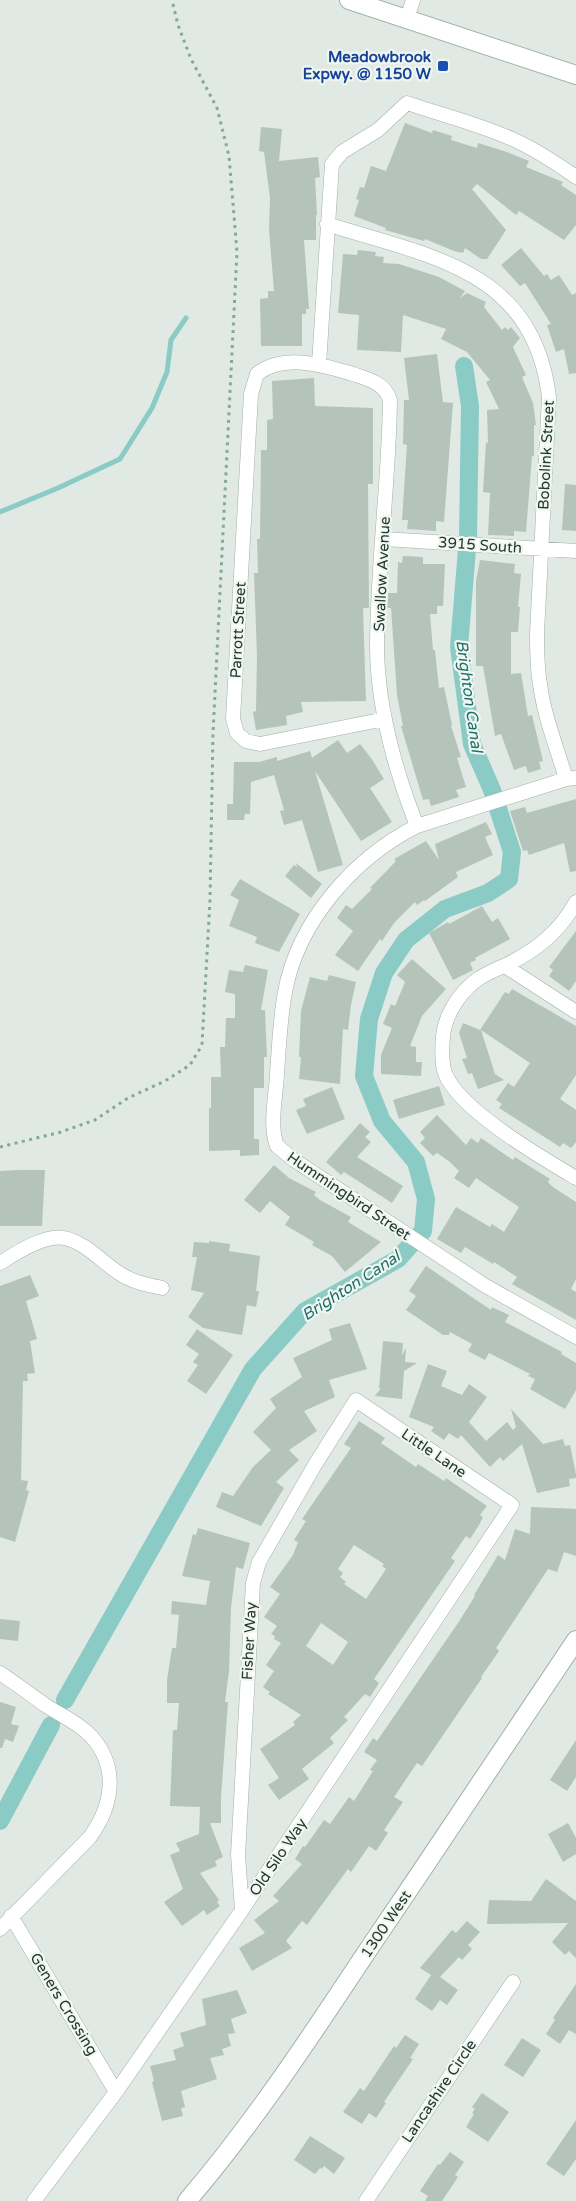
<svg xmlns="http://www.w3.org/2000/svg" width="576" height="2201" font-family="'Varela Round',sans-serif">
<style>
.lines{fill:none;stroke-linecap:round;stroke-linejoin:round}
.stream{stroke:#8bcbc5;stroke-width:5}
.canal{stroke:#8bcbc5;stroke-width:18}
.building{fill:#b5c4bb;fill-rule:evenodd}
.minor-casing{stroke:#a3b0a9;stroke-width:15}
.tertiary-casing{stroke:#a3b0a9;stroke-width:20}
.secondary-casing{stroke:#a0b4a8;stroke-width:20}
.path{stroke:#82ab94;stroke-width:3;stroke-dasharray:3 4.5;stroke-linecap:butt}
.minor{stroke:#fff;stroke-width:14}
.tertiary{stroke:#fff;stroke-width:18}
.secondary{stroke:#fff;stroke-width:18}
.transit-dot{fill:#1a4fb4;stroke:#f0f6f1;stroke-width:2}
.labels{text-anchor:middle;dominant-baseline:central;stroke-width:4.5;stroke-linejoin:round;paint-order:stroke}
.transit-label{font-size:15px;font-weight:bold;fill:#164399;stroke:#f0f6f1;text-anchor:end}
.street-label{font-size:15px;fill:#22382d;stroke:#f0f6f1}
.water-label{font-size:16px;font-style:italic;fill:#216f69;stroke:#f0f6f1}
</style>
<rect width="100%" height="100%" fill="#e0e9e3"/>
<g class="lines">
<path class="stream" d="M0,512L58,488L120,459L152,408L167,372L171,340L186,318"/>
<path class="canal" d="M65,1700L253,1369L305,1311L398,1259L423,1231L426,1199L416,1162L382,1121L364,1076L369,1019L384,973L406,940L445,909L488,893L509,879L512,852L492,790L472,744L459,647L468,537L470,406L464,366
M0,1821L51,1725"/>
</g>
<path class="building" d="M405,123L432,133L433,130L452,136L451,140L477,148L478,143L507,152L529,161L526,167L563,182L561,185L576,195V225L564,240L519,211L516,215L477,184L472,189L506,230L487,259H481L465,248L463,253L454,251L425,239L424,241L385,230L386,228L354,216L359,200L356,199L360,187L364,188L371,166L386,171Z
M261,127L282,129L279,161L318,157L320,177L315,178L317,215H316V240H304L309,309H306V314H302V346H261L260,299L268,298V291H274L269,230L270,198L264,152L259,151Z
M521,248L544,276L547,274L551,280L559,275L572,295L576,293V373L569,374L564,349L556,352L547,325L551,324L525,283L520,286L501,265Z
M358,250L376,252L375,256L384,257L383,263L399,264L439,277L465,291L460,298L467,293L486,302L484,307L502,330L505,327L508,330L511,327L520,338L513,347L526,375L522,377L533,403L536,425H534V456H532L526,532L514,531V536L488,535L490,493L483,492L486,442L488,443L487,410L499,409L486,382L490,380L467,352L441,339L446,329L403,315L401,352L357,350L359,315L338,313L343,254L357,255Z
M437,354L443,402L453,403L444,522L436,521V531L407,529L408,520H402L407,445L403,444L404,400H409L404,358Z
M314,378L315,406L373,408V484H368L369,608H363L366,701L301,702L303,712L286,716L287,725L256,730L253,712L256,711L257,656L254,573H258L257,539H260L261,450H267V420L273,419L272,381Z
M565,484L576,485V531L562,530Z
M403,556L423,557V564H445L443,606H437V614H430L433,650H435L439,688L444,687L452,725L451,726L461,757L457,758L466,787L456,790L459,797L431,806L429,799L423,800L401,726H403L397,695L391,608H387L388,593H397L398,562L402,563Z
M480,560L515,564L514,573L521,574L518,607H520L518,632H511V674L521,673L528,716L532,715L543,761L539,762L541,769L528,773L526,766L514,770L501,734L495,736L483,666H476V581Z
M338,740L347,753L360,744L371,758L384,779L370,788L392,822L361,841L315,771L343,865L318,872L302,820L284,825L280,811L284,810L274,775L251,782L250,814H245L244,820H227V804H233L234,762H259L277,757V761L310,751L312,758Z
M576,799V871L570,872L564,843L529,855L527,850L523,851L510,811L525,807L527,813Z
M486,822L492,834L485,837L493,855L456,872L458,877L425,901L424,900L417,905L415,902L394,923L382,941L380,939L358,971L335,955L353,931L337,918L346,905L352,909L372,889L370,888L396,861L394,859L426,841L439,860L435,844Z
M296,863L322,884L311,898L285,876L294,865L297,867Z
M240,879L300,914L279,952L255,943L257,937L229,926L239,900L230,895Z
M482,906L492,922L498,918L510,939L475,958L476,960L470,963L473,970L453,980L429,933L448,922L449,924Z
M576,931V981L569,991L549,976L553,970L549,967Z
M412,959L446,989L422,1016L410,1046L416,1047V1062H422L421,1076L381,1074V1055L392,1028L383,1024L391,1004L395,1006L405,982L397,975Z
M245,965L268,970L261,1010H265L267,1057H264V1088H254V1139H259V1155L240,1156V1150L209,1151V1108H211V1077H221L220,1047H225L226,1018H235V994L225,992L229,970L243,972Z
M329,975L356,982L351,1005L348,1030L343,1029L340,1084L299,1079L301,1057H299L301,1011L310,977L327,981Z
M512,989L576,1026V1075L560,1099L576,1110V1142L571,1148L563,1143L560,1147L499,1108L502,1104L496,1100L508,1083L514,1087L530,1063L481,1030L495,1074L504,1080L478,1089L472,1073L468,1074L462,1059L467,1058L459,1033L463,1023L480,1030L505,992L509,994Z
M439,1086L445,1105L399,1119L393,1100Z
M332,1087L345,1119L307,1134L296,1110L306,1106L303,1099Z
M437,1115L466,1145L471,1138L478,1143L481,1138L513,1160L515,1157L550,1179L548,1182L553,1187L576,1202V1279L571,1289L576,1292V1320L512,1284L517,1277L494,1262L493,1264L465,1247L461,1253L437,1239L456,1207L490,1227L492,1224L504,1232L519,1207L476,1178L469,1188L454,1178L459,1171L450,1162L437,1153L433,1156L420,1143L425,1138L420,1132Z
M360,1123L370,1132L365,1137L371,1142L357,1157L403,1186L392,1203L344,1172L341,1175L326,1162Z
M274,1165L289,1178L316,1192L314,1195L320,1200L351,1217L348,1222L381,1242L345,1272L332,1256L312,1245L314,1242L285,1225L290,1217L270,1201L260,1213L244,1200Z
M19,1170H45L42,1226H0V1171Z
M209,1241L230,1244L229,1251L260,1256L256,1291H259L256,1307L247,1305L242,1335L203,1328L188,1317L204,1293L191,1290L197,1257H192L194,1242L209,1243Z
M426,1266L491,1310L492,1307L509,1315L505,1322L562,1352L561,1354L576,1363V1390L565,1409L530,1389L535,1379L528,1376L530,1374L489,1353L485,1360L468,1351L472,1344L450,1332L449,1335H443L406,1310L416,1296L409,1291Z
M30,1275L39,1296L26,1301L37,1339L30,1341L35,1373L27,1374L28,1381H23L21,1480L28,1481L26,1490L29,1491L15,1542L0,1537V1286Z
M350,1323L367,1369L329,1380L335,1397L304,1411L317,1431L289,1450L299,1460L276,1482L284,1488L261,1526L216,1507L222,1492L233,1496L253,1467L271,1450L253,1432L276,1408L270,1399L302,1377L293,1358L332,1340L329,1329Z
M197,1329L233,1355L206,1394L187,1381L198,1365L193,1362L199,1354L186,1345Z
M383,1341L403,1343L402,1355L406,1348L405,1362L417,1363L404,1371L402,1399L375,1396L381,1388H379Z
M428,1364L447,1371L441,1386L462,1395L469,1384L487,1397L469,1422L486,1441L507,1422L513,1430L516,1427L511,1409L543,1444L563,1439L565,1446L570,1445L576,1474V1478L569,1479L570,1486L537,1493L522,1444L503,1461L500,1457L490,1467L461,1435L458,1439L449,1433L444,1440L431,1431L434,1427L409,1417Z
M359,1421L385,1438L381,1443L416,1467L418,1464L444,1481L446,1478L487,1506L480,1515L483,1517L479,1525L470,1539L466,1536L451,1558L455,1561L374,1679L379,1683L370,1697L365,1694L344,1717L348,1720L330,1738L334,1743L302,1769L309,1779L279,1800L268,1785L279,1778L260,1749L295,1725L293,1722L301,1715L268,1694L270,1692L263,1687L274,1671L266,1665L281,1643L274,1639L275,1636L271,1634L277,1626L264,1617L280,1594L270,1587L293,1555L298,1542L294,1540L306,1521L302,1519L351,1448L344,1444ZM354,1545L384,1564L382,1566L386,1569L366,1599L344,1584L346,1582L340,1577L343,1573L338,1569ZM321,1623L348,1642L333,1665L306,1646Z
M531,1507L576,1509V1556L564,1552L557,1572L548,1569L496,1648L499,1651L481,1677L482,1678L422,1766L417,1763L394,1797L403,1802L384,1830L388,1833L376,1851L369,1846L351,1872L348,1869L307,1925L302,1921L286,1941L292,1948L252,1971L239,1948L265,1933L254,1920L279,1901L273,1896L302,1864L295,1859L303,1846L305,1847L324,1820L330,1824L349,1797L354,1801L373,1771L370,1770L377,1760L364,1752L373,1738L377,1741L458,1623L475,1596L474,1595L498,1555L505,1560L515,1529L530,1534Z
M198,1528L250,1543L243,1569L236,1567L231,1608L229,1671L225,1702H228L221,1797V1823H210L223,1857L215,1861L217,1866L200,1873L219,1900L217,1902L220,1906L207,1915L204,1910L182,1926L164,1902L183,1889L170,1855L180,1851L176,1843L199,1834L200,1807L170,1806L173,1730H177L179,1703H167V1680L172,1648H176L179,1615L171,1614L172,1601L206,1605L210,1581L182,1576L193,1534L196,1535Z
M0,1619L20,1621L18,1641L0,1639Z
M0,1702L16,1707L11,1724L19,1726L13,1742L5,1739L2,1748H0Z
M576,1740V1777L567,1791L550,1780Z
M568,1823L576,1838V1854L563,1862L548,1834Z
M546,1879L576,1901V1958L569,1951L565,1955L552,1942L568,1923L487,1924L489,1900L531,1901Z
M467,1921L480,1932L468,1945L472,1949L462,1960L459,1957L440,1977L458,1990L447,2005L440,2000L432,2011L415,1999L431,1975L420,1968L452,1930L456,1933Z
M576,1984V2034L569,2030L560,2044L546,2034L555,2020L553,2018Z
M237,1990L247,2013L231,2019L235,2033L228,2034L231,2046L222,2049L224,2055L210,2058L217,2079L181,2091L185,2107L181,2108L183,2116L162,2121L152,2082L154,2081L150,2066L176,2060L173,2050L184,2046L180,2033L206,2025L202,1999Z
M405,2035L419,2044L410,2058L413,2059L384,2102L386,2103L376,2118L369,2113L362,2124L343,2112L360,2088L364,2091L394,2046L396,2048Z
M522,2038L541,2050L523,2077L504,2065Z
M482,2093L509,2112L488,2142L466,2127L474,2114L472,2113L475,2109L472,2107Z
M576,2120V2159L564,2176L546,2164Z
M310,2136L345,2158L334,2174L324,2166L322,2169L320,2168L315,2174L294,2160Z
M450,2152L464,2162L455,2175L458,2177L442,2201H425L428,2196L420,2191L438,2164L440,2165Z"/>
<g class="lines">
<g class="minor-casing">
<path id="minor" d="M407,19L413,0
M327,224C429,257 533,268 549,397L537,633C537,650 537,667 540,684C544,716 557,748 566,779
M319,364L332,164L342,152L378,130L407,103C442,115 479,124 512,139C535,149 556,163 576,177
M384,539L576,551
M385,719L260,744L246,741L237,733L233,719L251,394L257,374C284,353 323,365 353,374C368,379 385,383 390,400C389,483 377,566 377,649C378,710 395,770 417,826
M576,778L566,779L417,826C354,858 298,921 285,992C280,1019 279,1047 277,1074C276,1096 269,1125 277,1146L294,1160L484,1285L576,1337
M576,902C559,932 537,950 506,965C495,970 484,974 474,982C458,995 445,1016 443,1036C442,1048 441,1062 445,1073C458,1109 542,1158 576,1178
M505,966L576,1012
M0,1263C16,1253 45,1234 64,1238C85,1242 102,1262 119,1273C132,1282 148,1285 162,1288
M0,1673C15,1683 30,1694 45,1705C60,1715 78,1722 91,1736C119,1767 113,1805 90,1837L0,1929
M11,1916L116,2092
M34,2201L116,2092L242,1910L512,1505L356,1400L316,1463L259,1562L253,1583L238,1855L242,1910
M366,2201L513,1982"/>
</g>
<g class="tertiary-casing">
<path id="tertiary" d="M187,2201C254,2123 311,2036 368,1950C438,1847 507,1743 576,1640"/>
</g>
<g class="secondary-casing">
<path id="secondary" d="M349,0L576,75"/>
</g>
<path class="path" d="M0,1147L61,1132L95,1120L128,1098L165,1081L190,1065L202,1045L210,900L213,733L237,252L229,156L217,108L191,59L178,25L172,0"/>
<use href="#minor" class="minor"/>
<use href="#tertiary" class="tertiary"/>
<use href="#secondary" class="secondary"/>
</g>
<rect class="transit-dot" x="437" y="60" width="12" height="12" rx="3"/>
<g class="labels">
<g class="transit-label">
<text x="431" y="57">Meadowbrook<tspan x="431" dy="17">Expwy. @ 1150 W</tspan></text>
</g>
<g class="street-label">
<text transform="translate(546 455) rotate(-87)">Bobolink Street</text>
<text transform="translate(480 545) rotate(4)">3915 South</text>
<text transform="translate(382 574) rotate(-87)">Swallow Avenue</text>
<text transform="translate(238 630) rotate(-87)">Parrott Street</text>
<text transform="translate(349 1196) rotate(34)">Hummingbird Street</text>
<text transform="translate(434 1453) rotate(34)">Little Lane</text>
<text transform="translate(249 1641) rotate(-87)">Fisher Way</text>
<text transform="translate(278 1857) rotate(-56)">Old Silo Way</text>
<text transform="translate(386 1924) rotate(-56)">1300 West</text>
<text transform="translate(64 2004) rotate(59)">Geners Crossing</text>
<text transform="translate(439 2091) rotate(-56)">Lancashire Circle</text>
</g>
<g class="water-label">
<text transform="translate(469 696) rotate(82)">Brighton Canal</text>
<text transform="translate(351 1286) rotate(-33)">Brighton Canal</text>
</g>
</g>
</svg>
